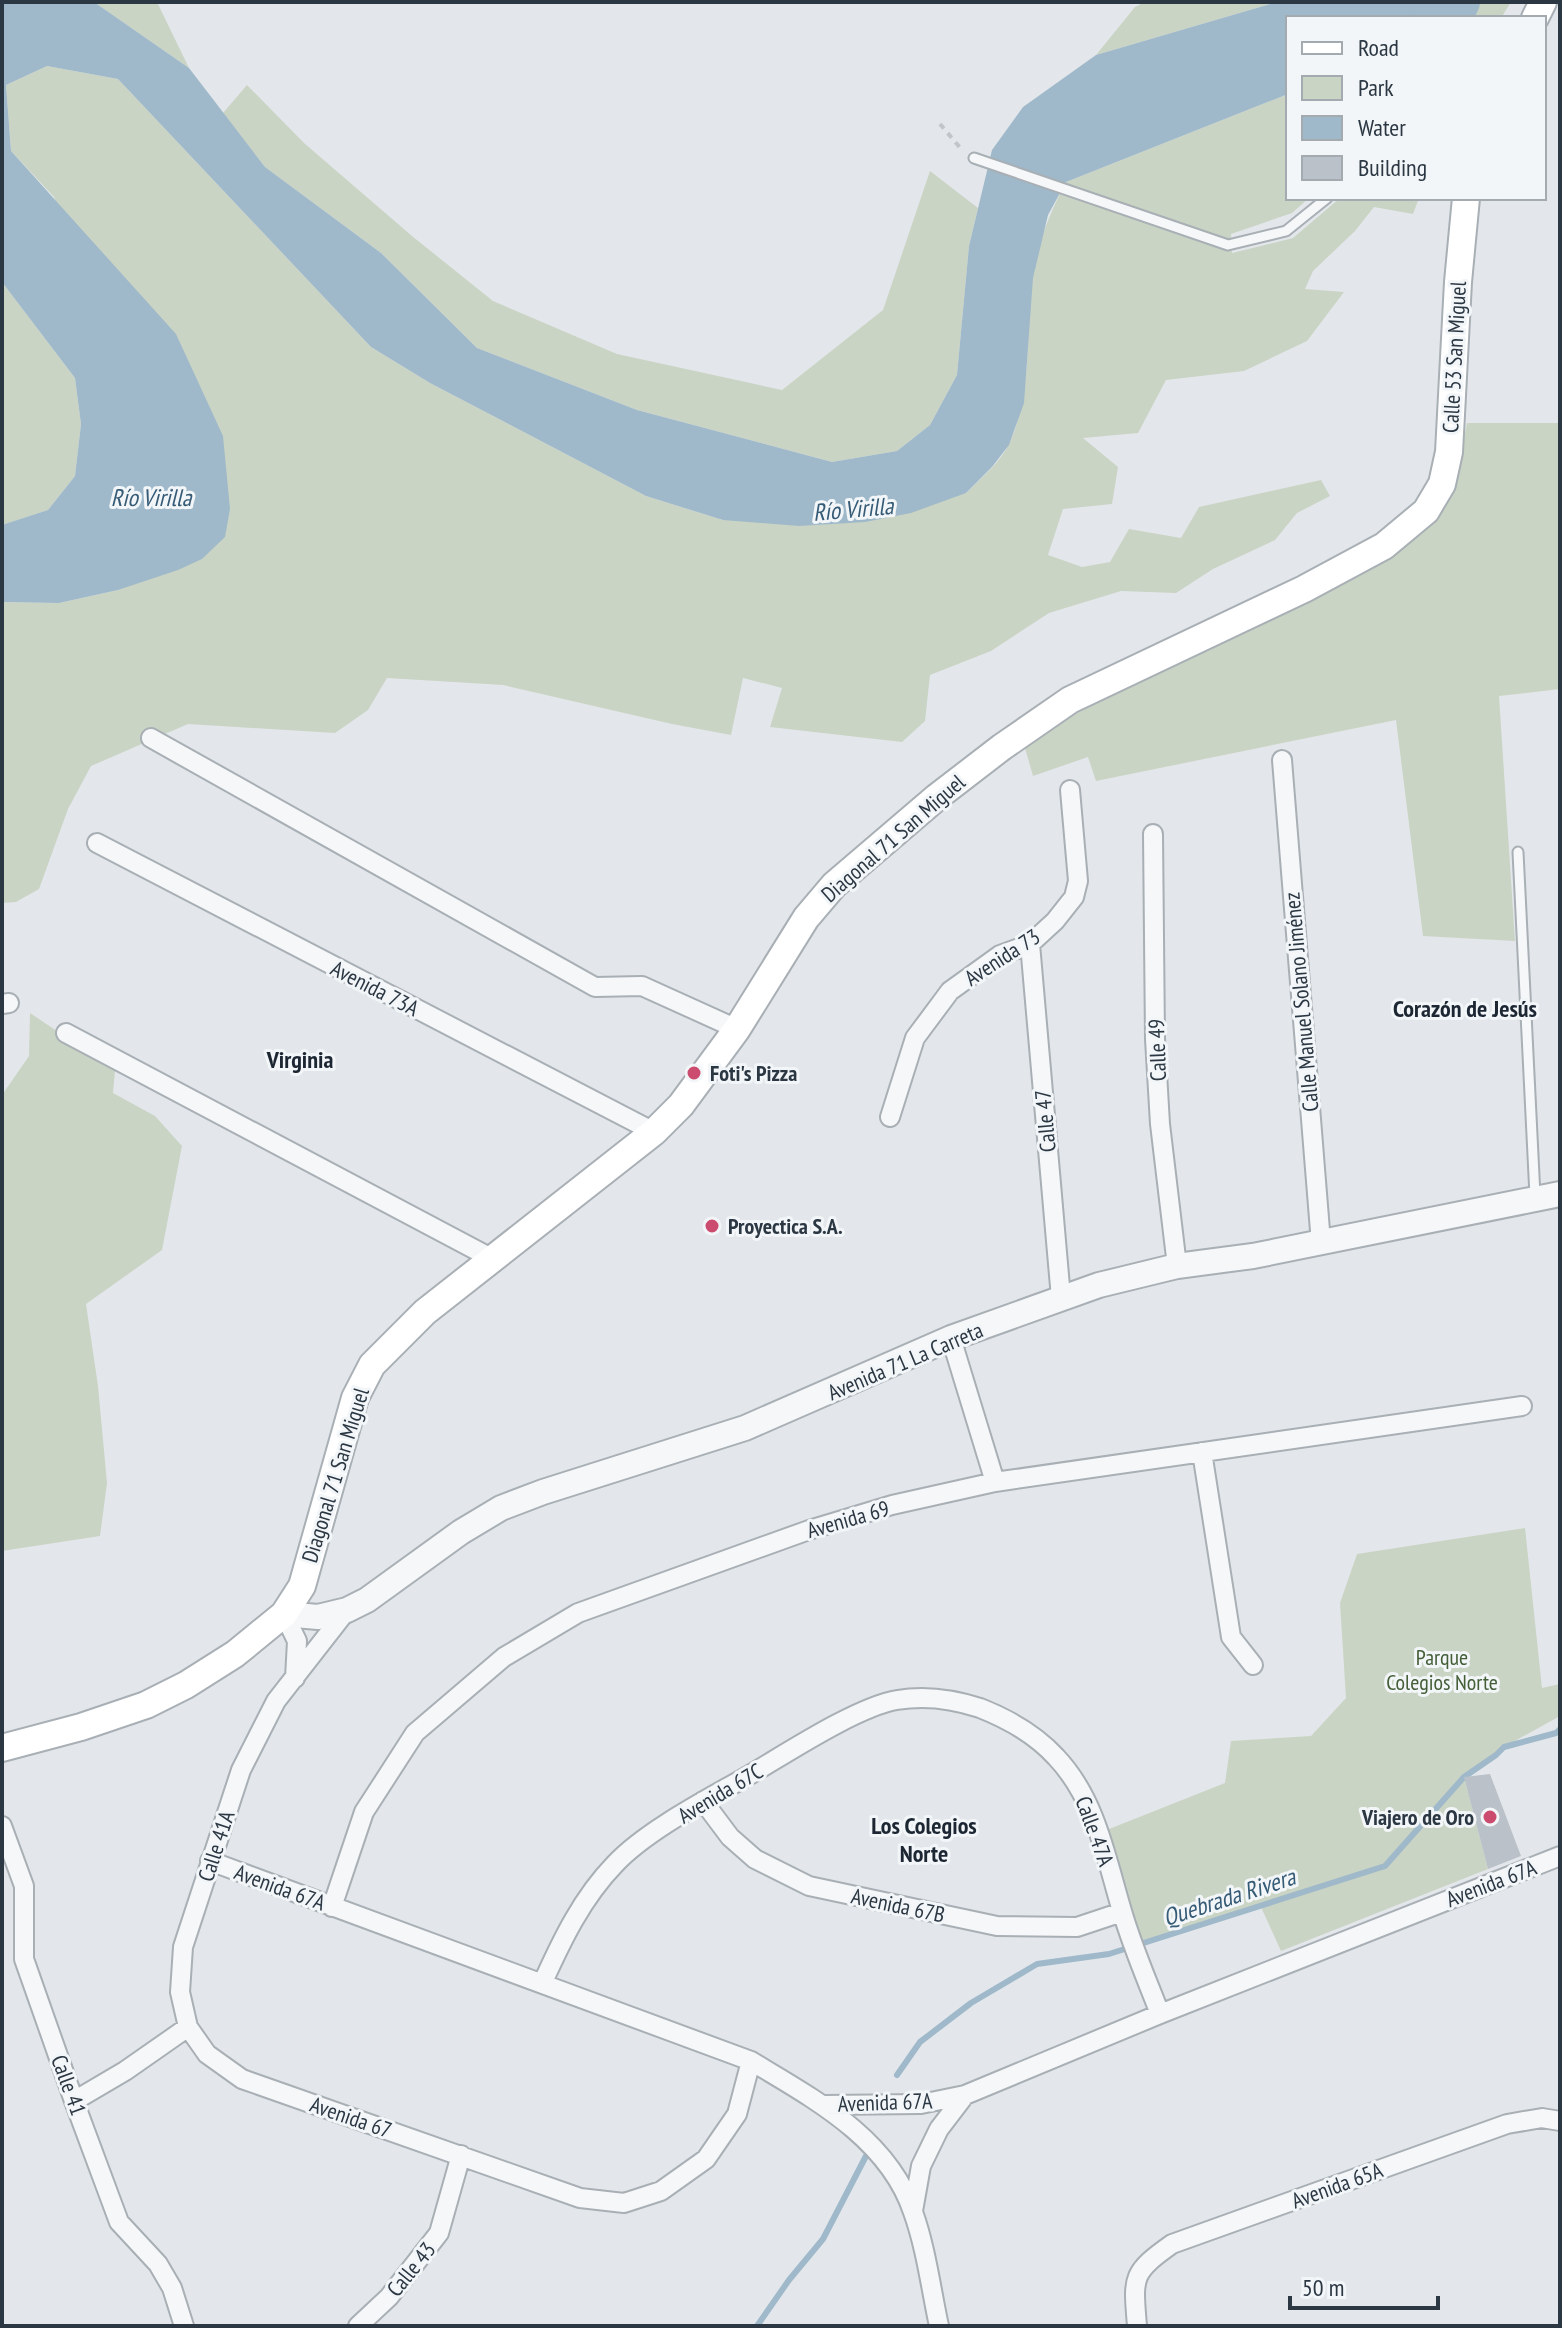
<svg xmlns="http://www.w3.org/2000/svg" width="1562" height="2328" font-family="'PT Sans Narrow',sans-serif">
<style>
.green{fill:#cad4c4}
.water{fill:#9fb9ca}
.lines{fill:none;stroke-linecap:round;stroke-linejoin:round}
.stream{stroke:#9fb9ca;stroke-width:6}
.river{stroke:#9fb9ca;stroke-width:36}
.building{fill:#bac1c8}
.service-casing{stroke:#a8afb5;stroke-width:13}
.minor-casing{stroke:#a8afb5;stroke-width:22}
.tertiary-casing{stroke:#a8afb5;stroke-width:28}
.secondary-casing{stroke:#a8afb5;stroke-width:30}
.path{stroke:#c1c5ca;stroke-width:4;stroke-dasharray:6 6;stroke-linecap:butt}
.service{stroke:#f6f7f9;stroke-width:9}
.minor{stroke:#f6f7f9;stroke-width:18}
.tertiary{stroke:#f6f7f9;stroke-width:24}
.secondary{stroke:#fff;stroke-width:26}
.poi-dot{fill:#cc4c6f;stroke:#f3f6f8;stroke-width:3}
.labels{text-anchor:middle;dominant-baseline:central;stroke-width:6;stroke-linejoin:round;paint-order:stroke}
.street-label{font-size:22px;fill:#2b3743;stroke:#f3f6f8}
.poi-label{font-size:22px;font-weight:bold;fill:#2b3743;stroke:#f3f6f8;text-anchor:start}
.park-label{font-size:22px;fill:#445e38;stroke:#f3f6f8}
.water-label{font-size:24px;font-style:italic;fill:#365b76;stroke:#f3f6f8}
.neighbourhood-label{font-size:24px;font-weight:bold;fill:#1d2734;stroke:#f3f6f8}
</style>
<rect width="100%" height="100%" fill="#e3e7eb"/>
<path class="green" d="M94,2H157L189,68Z
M1145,2H1277L1096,55L1135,7Z
M1444,2H1511L1501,18H1421Z
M47,66L118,79L371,347L430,383L646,496L723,520L966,493C981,478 1001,462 1010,442C1033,390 1025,334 1032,279C1037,245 1050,212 1066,182L1288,94V198H1309L1292,213L1231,234L1232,253L1293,238L1340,198H1419L1413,214L1374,207L1355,231L1313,271L1305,289L1344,292L1307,341L1244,371L1166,380L1138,433L1083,438L1118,467L1112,504L1063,509L1048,555L1082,567L1110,562L1129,529L1181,538L1199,507L1321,480L1330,496L1297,513L1275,540L1213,569L1176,593L1121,591L1049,613L991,651L930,675L925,721L902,742L770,727L782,688L743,678L731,735L672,724L503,685L387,678L368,710L335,733L188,724L91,766L68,809L39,889L16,902L2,903V602L59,603L118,590L202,559L54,197L11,151L6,85Z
M247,85L304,143L412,236L493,301L617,354L782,390L883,310L930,171L978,208L969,246L957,375L930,425L897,451L832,462L637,410L477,348L381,253L265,167L223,113Z
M2,282L75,378L81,424L75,476L48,510L3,525Z
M1467,423H1560V689L1499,696L1515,941L1423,936L1396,720L1096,781L1088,757L1033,776L1023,741L1406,544L1457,476Z
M30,1013L115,1070L113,1093L155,1116L182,1146L162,1250L86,1304L98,1386L107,1483L100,1536L2,1551V1095L29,1056Z
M1525,1528L1542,1688L1560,1684V1716L1504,1747L1464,1777L1488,1869L1281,1951L1261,1907L1139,1946L1099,1833L1225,1783L1231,1741L1311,1736L1346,1698L1340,1603L1357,1554Z"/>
<path class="water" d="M2,2H94L189,68L265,167L381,253L477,348L637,410L832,462L897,451L930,425L957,375L969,246L992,150L1023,107L1096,55L1277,2H1444L1421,18H1288V94L1066,182L1048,215L1033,278L1024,403L1009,445L992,467L966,493L911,513L865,522L799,526L723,520L646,496L430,383L371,347L118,79L47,66L6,85L11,151L176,334L223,436L230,509L225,537L202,559L178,570L118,590L59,603L2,602V525L48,510L75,476L81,424L75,378L2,282Z"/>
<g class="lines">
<path class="stream" d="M897,2075L920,2042L971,2003L1037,1964L1109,1954L1385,1866L1464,1777L1496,1755L1504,1747L1556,1733L1560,1729
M757,2326L789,2280L823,2239L866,2156"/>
<path class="river" d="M1432,18L1459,8L1462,2"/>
</g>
<path class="building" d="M1490,1774L1521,1856L1488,1869L1464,1777Z"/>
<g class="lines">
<g class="service-casing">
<path id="service" d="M974,158L1228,245L1286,231L1327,198
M1518,852L1535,1196"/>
</g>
<g class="minor-casing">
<path id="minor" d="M151,738L595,987L642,986L737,1029
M1282,760L1321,1243
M1153,834L1155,1039L1160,1124L1177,1266
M97,843L654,1132
M1030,944L1061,1298
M2,1004L9,1003
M66,1033L491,1258
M890,1117L915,1038L950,991L1000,955L1030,944L1055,921L1074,897L1078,881L1070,790
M951,1338L995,1482
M1202,1452L1231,1637L1253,1665
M347,1610L276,1701L241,1770L183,1947L180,1992L188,2027L207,2054L242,2079L580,2198L624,2203L661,2191L706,2159L737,2114L751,2061
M284,1614L297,1641L295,1678
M703,1801L730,1837L755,1859L809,1886L997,1926L1077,1927L1122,1912
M2,1826L24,1886V1959L74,2101L119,2222L158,2264L172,2288L184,2326
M210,1861L751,2061C814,2099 888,2138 913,2212C926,2248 931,2289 939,2326
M332,1907L364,1812L415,1733L504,1657L578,1613L809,1530L892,1505L995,1482L1522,1406
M543,1982C562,1940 582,1898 615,1864C646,1831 706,1800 746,1777C784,1755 856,1707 897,1700C926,1695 953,1699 980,1708C1008,1719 1036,1735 1056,1757C1096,1799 1106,1858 1122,1911C1132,1946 1147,1980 1160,2014
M74,2101L125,2071L188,2027
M825,2105L921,2104L965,2095L1160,2014L1560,1856
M913,2211L921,2166L939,2129L965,2095
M358,2326L389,2297L439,2233L461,2155
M1137,2326C1133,2277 1131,2273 1172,2244L1507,2124L1542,2118L1560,2121"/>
</g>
<g class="tertiary-casing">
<path id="tertiary" d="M284,1614L318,1617L347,1610L367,1600L461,1532L501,1508L543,1492L745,1428L951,1338L1099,1285L1177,1266L1253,1256L1560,1194"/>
</g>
<g class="secondary-casing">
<path id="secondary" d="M1535,18L1543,2
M2,1748L81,1727L146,1705L186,1685L235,1654L284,1614L302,1586L355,1398L372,1365L425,1312L654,1132L681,1105L737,1029L806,918L834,885L937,797L1002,747L1070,700L1304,589L1384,546L1426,511L1442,484L1449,452L1458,282L1466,198"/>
</g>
<path class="path" d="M940,124L962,150"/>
<use href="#service" class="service"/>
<use href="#minor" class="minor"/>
<use href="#tertiary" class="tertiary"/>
<use href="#secondary" class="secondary"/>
</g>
<g class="poi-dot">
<circle cx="694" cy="1073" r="8"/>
<circle cx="712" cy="1226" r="8"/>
<circle cx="1490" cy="1817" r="8"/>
</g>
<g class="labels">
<g class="street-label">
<text transform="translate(1454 357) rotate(-87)">Calle 53 San Miguel</text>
<text transform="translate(893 838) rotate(-41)">Diagonal 71 San Miguel</text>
<text transform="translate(1002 957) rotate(-33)">Avenida 73</text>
<text transform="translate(375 988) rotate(27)">Avenida 73A</text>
<text transform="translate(1301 1002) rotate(-95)">Calle Manuel Solano Jiménez</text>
<text transform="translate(1157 1050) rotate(-92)">Calle 49</text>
<text transform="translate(1045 1121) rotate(-95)">Calle 47</text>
<text transform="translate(905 1361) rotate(-23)">Avenida 71 La Carreta</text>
<text transform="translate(335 1475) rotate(-73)">Diagonal 71 San Miguel</text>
<text transform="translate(848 1519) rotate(-16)">Avenida 69</text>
<text transform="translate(720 1793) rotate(-31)">Avenida 67C</text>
<text transform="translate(1095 1831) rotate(70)">Calle 47A</text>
<text transform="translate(216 1846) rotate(-72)">Calle 41A</text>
<text transform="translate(1491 1883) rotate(-21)">Avenida 67A</text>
<text transform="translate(280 1887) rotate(20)">Avenida 67A</text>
<text transform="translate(898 1905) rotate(12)">Avenida 67B</text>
<text transform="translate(69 2085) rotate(70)">Calle 41</text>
<text transform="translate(885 2102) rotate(-2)">Avenida 67A</text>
<text transform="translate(351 2117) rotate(19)">Avenida 67</text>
<text transform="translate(1337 2185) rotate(-20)">Avenida 65A</text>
<text transform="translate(411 2269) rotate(-51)">Calle 43</text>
</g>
<g class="poi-label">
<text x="710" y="1073">Foti's Pizza</text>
<text x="728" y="1226">Proyectica S.A.</text>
<text x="1474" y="1817" text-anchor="end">Viajero de Oro</text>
</g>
<g class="park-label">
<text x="1442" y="1657">Parque<tspan x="1442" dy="25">Colegios Norte</tspan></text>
</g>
<g class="water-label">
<text x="151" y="497">Río Virilla</text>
<text transform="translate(853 509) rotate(-5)">Río Virilla</text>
<text transform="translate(1229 1897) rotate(-18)">Quebrada Rivera</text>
</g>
<g class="neighbourhood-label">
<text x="1465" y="1008">Corazón de Jesús</text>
<text x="300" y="1059">Virginia</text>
<text x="924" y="1825">Los Colegios<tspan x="924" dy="28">Norte</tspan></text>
</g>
</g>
<rect width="1562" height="2328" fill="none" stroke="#2b3743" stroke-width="8"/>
<rect x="1286" y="16" width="260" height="184" fill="#f3f6f8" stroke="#a3aab0" stroke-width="2"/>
<rect x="1302" y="42" width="40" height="12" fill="#ffffff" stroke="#a3aab0" stroke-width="2"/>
<text x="1358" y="56" font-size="24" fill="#2b3743">Road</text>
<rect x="1302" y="76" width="40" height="24" fill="#cad4c4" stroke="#a3aab0" stroke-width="2"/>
<text x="1358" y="96" font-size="24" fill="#2b3743">Park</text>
<rect x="1302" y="116" width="40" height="24" fill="#9fb9ca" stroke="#a3aab0" stroke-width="2"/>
<text x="1358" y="136" font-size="24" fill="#2b3743">Water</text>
<rect x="1302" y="156" width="40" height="24" fill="#bac1c8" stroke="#a3aab0" stroke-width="2"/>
<text x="1358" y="176" font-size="24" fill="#2b3743">Building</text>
<path d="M1290 2296v12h148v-12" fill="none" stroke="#2b3743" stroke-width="4"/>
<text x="1302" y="2296" font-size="24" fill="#2b3743" stroke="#f3f6f8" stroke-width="6" paint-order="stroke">50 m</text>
</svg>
